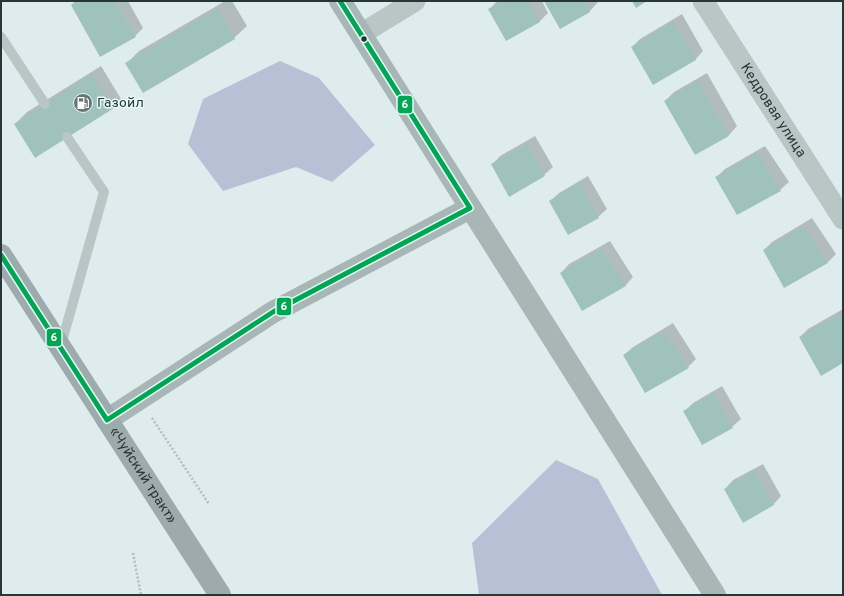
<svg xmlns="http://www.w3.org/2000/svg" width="844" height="596" font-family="Overpass,sans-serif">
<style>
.green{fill:#b8c0d6}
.shadow{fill:#0003}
.building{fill:#9fc2bd}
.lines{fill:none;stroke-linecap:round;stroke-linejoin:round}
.path{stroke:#b0bebf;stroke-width:2.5;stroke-dasharray:2 2;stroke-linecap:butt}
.lane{stroke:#b8c6c6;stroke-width:10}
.street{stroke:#b8c6c6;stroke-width:21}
.secondary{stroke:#a8b6b6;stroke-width:22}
.highway{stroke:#9eabac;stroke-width:22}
.bus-1-casing{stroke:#e5f8fb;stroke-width:8}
.bus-1{stroke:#00a651;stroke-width:5}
.bus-dot{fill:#263735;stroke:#e5f8fb;stroke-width:1.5}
.labels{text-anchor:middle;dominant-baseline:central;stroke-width:3;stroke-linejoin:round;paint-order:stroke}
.poi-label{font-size:14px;fill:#263735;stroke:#e5f8fb;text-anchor:start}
.street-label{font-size:14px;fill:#263735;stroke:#e5f8fb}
.line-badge{stroke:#e5f8fb;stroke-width:1.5}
.badge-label{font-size:11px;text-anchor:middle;font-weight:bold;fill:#fff}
</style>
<rect width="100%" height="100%" fill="#dfeced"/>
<path class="green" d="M280,61L319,78L375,145L332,182L296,167L223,191L188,144L203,99Z
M556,460L598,479L662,595H479L472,543Z"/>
<path class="shadow" d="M76,1H128L143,28L135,36L72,5Z
M225,1H232L247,26L234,38L127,63L139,51Z
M497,1H542L548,13L540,21L506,39L490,9Z
M545,1H597L598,2L590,11L560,28Z
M682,14L703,51L695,60L632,47L640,39Z
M101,66L121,99L113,107L15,124L27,112Z
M707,73L737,126L729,135L695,154L665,101L674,92Z
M535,136L553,167L544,175L492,165L500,156Z
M765,146L789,182L780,190L717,177L725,169Z
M588,176L607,209L598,217L550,201L559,193Z
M812,218L836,254L828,262L785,287L764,250L772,242Z
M610,241L633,277L625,286L561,273L569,264Z
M843,309V362L800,337L808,329Z
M673,323L696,359L688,367L624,355L633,347Z
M722,386L741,419L732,427L684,412L693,403Z
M763,464L781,496L773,505L725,489L733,480Z"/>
<path class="building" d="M74,1H115L136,37L100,57L71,5L75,2Z
M503,1H529L540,22L506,41L488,9Z
M544,1H584L590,12L560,29Z
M632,1H647L636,8Z
M218,9L235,39L143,93L125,63Z
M673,22L696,60L653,85L631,47Z
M92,74L114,108L35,158L14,124Z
M698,81L729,136L695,155L664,101Z
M527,144L545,176L509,197L491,164Z
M757,153L781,191L737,215L715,177Z
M579,183L599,218L568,235L549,201Z
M804,226L828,263L784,288L763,250Z
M601,249L626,286L582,311L560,273Z
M840,313L843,318V363L821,376L799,337Z
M664,331L689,368L645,393L623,355Z
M713,394L733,428L702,445L683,411Z
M754,471L774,505L743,523L724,489Z"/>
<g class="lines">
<path class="path" d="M152,418L209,504
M133,553L141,595"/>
<path class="lane" d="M1,37L45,104
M61,345L104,192L67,137"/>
<g class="street">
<path id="s1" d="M703,1L843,219"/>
<path d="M361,34L415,1"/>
</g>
<path class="secondary" d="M340,1L715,595
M107,420L273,312L470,208"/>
<path class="highway" id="s2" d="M1,255L220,595"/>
<g class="bus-1-casing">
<path id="bus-1" d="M340,1L470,208
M1,255L107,420
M107,420L273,312L470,208"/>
</g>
<use href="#bus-1" class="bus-1"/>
</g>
<defs>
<g id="fuel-disc" transform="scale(1)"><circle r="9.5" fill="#677675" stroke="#e5f8fb"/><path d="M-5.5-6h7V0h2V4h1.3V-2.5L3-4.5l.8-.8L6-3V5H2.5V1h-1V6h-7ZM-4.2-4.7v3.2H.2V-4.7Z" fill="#fff"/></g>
</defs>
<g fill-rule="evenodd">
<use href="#fuel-disc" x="83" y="103"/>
</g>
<circle class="bus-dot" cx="364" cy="39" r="3.5"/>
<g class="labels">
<g class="poi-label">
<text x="97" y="103">Газойл</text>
</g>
<g class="street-label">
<text stroke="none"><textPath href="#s1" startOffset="130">Кедровая улица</textPath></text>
<text stroke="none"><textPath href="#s2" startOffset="262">«Чуйский тракт»</textPath></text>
</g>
</g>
<g class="line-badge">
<rect x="397" y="95" width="16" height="19" rx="4" fill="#00a651"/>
<rect x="276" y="297" width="16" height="19" rx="4" fill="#00a651"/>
<rect x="46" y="328" width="16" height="19" rx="4" fill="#00a651"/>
</g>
<g class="badge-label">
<text x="405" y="108">6</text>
<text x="284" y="310">6</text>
<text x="54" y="341">6</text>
</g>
<rect width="844" height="596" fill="none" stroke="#263735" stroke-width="4"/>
</svg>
